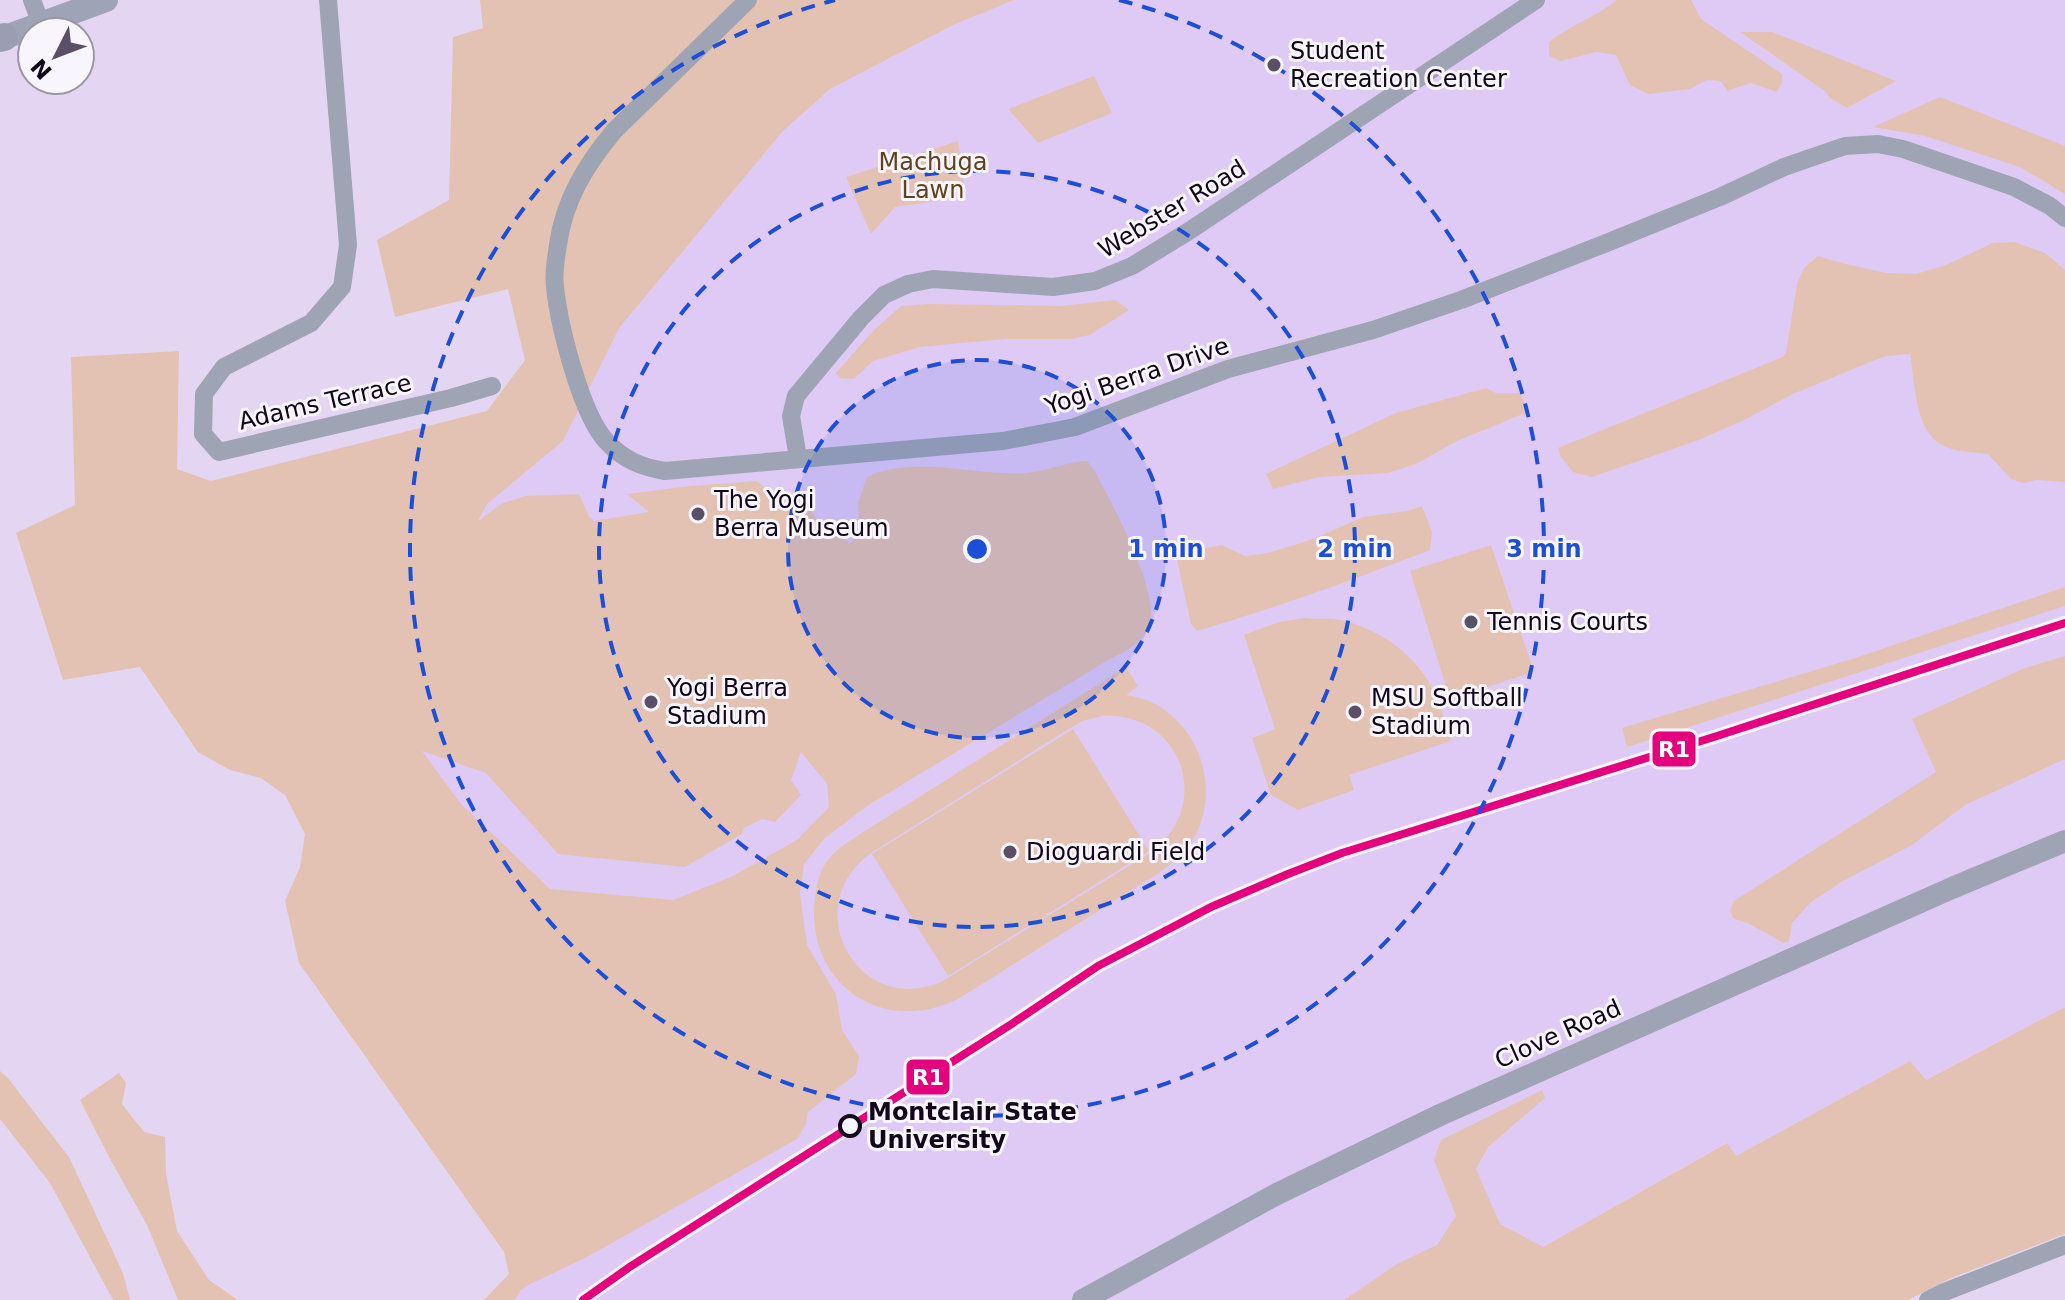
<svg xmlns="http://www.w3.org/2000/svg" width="2065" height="1300" font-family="'DejaVu Sans',sans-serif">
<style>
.built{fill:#dfcaf6}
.green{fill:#e3c2b3;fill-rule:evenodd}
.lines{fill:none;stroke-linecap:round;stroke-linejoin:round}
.minor{stroke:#9ea4b4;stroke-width:18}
.tertiary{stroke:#9ea4b4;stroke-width:22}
.secondary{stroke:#9ea3b6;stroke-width:24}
.trunk{stroke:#9b9eb1;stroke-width:28}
.rail-casing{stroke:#9b9aac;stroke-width:8}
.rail{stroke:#f8f5fc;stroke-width:5;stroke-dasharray:15;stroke-linecap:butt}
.rail-1-casing{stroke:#f8f5fc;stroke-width:14}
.rail-1{stroke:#e5007d;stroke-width:8}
.ring{fill:none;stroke:#1d4ed8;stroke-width:4;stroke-dasharray:14 10}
.poi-dot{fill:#5b4f67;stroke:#f8f5fc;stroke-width:3}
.stop-dot{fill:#f8f5fc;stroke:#11061c;stroke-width:4}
.labels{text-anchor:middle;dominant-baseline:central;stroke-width:6;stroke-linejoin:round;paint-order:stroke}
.poi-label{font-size:24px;fill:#11061c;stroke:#f8f5fc;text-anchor:start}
.park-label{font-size:24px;fill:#63411c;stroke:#f8f5fc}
.street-label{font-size:24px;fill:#11061c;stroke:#f8f5fc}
.stop-label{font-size:24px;font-weight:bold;fill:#11061c;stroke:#f8f5fc;text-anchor:start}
.centre{fill:#1d4ed8;stroke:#f8f5fc;stroke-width:4}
.ring-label{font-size:24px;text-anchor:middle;font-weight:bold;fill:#1d4ed8;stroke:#f8f5fc;stroke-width:6;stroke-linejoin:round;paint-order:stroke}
.line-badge{stroke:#f8f5fc;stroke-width:3}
.badge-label{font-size:22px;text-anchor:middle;font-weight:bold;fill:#fff}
</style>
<rect width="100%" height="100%" fill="#e4d6f2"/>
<path class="built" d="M480,0H2065V1007L1925,1080L1910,1061L1736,1156L1726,1143L1543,1247L1397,1264L1344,1300H510L520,1291L407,766L437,508L540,405Z"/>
<path class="green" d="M480,0H1014L953,25L830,89L782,132L619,328L563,441L487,504L478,521L503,503L525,496L579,494L589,516L594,521L649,512L627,494L690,486L757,481L770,492L805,504L823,527L829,521L850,544L860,533L858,503L867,477C919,454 974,477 1027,473C1047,471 1066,462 1087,461L1094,470C1110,500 1164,597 1148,628C1139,645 1126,651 1110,659L867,806L825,838L804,864L800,894L807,945L836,994L842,1030L859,1056L856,1074L808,1112L806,1124L797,1139L587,1257L528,1285L520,1291L515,1300H484L509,1274L504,1252L299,963L285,901L300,867L305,834L285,795L261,778L230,770L198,752L140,667L63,680L16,533L75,505L71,357L179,351L177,469L211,481L487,411L525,360L508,289L395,317L377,240L449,200L453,37L483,28ZM422,751L486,773L558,854L685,867L742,834L744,828L762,819L775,822L801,795L791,780L801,752L827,784L829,807L797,840L731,877L673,900L550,889L461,804Z
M1617,0H1691L1701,19L1782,74V82L1777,92L1751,83L1727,91L1721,81L1707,80L1690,89L1648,94L1630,85L1616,55L1596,52L1561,61L1549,56V42C1570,25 1596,17 1617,0Z
M1740,32H1772L1896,81L1847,108L1830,98L1825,91Z
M1094,76L1112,113L1038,143L1008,109Z
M1940,97L2065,146V194L2020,167L1925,136L1873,127Z
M958,141L966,197L895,207L871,234L846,177Z
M2015,242L2045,253L2065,270V482L2037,480L2023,483L2011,479L1988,454C1973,452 1957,452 1944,446C1914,433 1915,380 1910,354L1887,356L1870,362L1793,394L1742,421L1696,441L1592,477L1573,472L1561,457L1558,448L1783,357L1786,352L1797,284L1804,268L1818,256L1842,263L1886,273L1916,274L1946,265L1993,243Z
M1115,300L1129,310L1090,335L1070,339H1005L920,347L873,361L854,379L840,378L836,373L873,331L901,306L929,304L1060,306Z
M1486,388L1496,393H1520L1528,412L1457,441L1416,464L1388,473L1319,477L1273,489L1266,474L1396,413Z
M1422,506L1432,532L1430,550C1353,580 1276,608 1197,631L1191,624L1177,560L1195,550L1222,545L1245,556L1268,553L1313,539L1363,517L1407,511Z
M1491,545L1534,672L1450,699L1410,571Z
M2065,587V606L1627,747L1622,728L1855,658Z
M1304,618C1314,619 1325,618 1335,619C1377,626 1418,655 1435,694C1442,709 1446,725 1451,741L1349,775L1354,790L1298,810L1271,795L1252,738L1275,729L1244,635L1279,622Z
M2065,656V759L1965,805L1912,845L1843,881L1811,902L1792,923L1789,941L1783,943L1748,923L1734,919L1730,911L1734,901L1936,772L1912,719L2025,668Z
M1126,667L1138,686L1126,695C1196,704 1229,792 1188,847C1180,857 1170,865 1160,872L963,996C891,1037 811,991 814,908C815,892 818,874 827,861C835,850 849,841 860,834ZM1102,716C1182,711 1215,806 1150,853L941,982C857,1017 797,907 871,853L1072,727L1083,721Z
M1073,729L1149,851L948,976L872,854Z
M2065,1007V1234L1951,1278L1908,1300H1344L1397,1264L1437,1245L1456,1216L1434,1160L1441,1140L1542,1090L1545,1098L1488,1147L1476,1169L1500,1224L1543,1247L1727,1143L1736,1156L1910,1061L1926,1080Z
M0,1071L7,1077L69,1157L123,1273L130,1300H113L50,1183L0,1119Z
M119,1073L126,1083L122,1104L144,1132L165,1137L166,1174L177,1231L209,1280L238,1300H178L147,1225L109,1157L80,1100Z"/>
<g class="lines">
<path class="minor" d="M32,0L41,24
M328,0L348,245L342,287L311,323L224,367L204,394L203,434L219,452L451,398L492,386
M748,0L614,131C586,165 564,200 558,245C556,258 553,274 555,287C559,325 581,415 607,442C624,460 641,467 665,471L1003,441L1075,427L1228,369L1373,330L1461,300L1604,244L1720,197L1784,167L1845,146L1878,144L1903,149L2014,187L2050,206L2065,218
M798,458L791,416L796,396L861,318L884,295L908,284L933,279L1053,287L1095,281L1132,266L1189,231L1536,0
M1928,1300L1942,1293L2065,1245"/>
<path class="tertiary" d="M1083,1300L1277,1194L1440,1115L1952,888L2065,841"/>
<path class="secondary" d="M0,39L106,0"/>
<path class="trunk" d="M0,38L4,37"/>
<g class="rail-casing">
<path id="rail" d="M583,1300L631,1266L1013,1023L1098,966L1211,907L1288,874L1342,853L1717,736L2065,623"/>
</g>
<use href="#rail" class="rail"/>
<g class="rail-1-casing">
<path id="rail-1" d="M583,1300L631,1266L1013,1023L1098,966L1211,907L1288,874L1342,853L1717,736L2065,623"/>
</g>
<use href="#rail-1" class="rail-1"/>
</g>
<circle cx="977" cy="549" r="189" fill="#1d4ed8" fill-opacity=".12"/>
<g class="ring">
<circle cx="977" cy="549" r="189"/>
<circle cx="977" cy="549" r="378"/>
<path d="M1119 0A567 567 0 1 1 835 0"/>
</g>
<g class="poi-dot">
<circle cx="1274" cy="65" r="8"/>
<circle cx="698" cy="514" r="8"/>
<circle cx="1471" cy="622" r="8"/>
<circle cx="651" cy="702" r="8"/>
<circle cx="1355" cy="712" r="8"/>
<circle cx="1010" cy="852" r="8"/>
</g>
<circle class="stop-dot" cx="850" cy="1126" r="10"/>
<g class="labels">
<g class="poi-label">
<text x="1290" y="51">Student<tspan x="1290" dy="28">Recreation Center</tspan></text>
<text x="714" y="500">The Yogi<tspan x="714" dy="28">Berra Museum</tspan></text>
<text x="1487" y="622">Tennis Courts</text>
<text x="667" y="688">Yogi Berra<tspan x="667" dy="28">Stadium</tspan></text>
<text x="1371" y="698">MSU Softball<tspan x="1371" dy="28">Stadium</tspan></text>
<text x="1026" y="852">Dioguardi Field</text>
</g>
<g class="park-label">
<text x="933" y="162">Machuga<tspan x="933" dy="28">Lawn</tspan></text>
</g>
<g class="street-label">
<text transform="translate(1172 209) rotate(-31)">Webster Road</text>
<text transform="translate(1137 376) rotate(-19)">Yogi Berra Drive</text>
<text transform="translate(325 402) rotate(-13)">Adams Terrace</text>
<text transform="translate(1558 1034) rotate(-24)">Clove Road</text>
</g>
<g class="stop-label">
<text x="868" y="1112">Montclair State<tspan x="868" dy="28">University</tspan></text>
</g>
</g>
<circle cx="977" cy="549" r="12" class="centre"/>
<g class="ring-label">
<text x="1166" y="557">1 min</text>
<text x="1355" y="557">2 min</text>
<text x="1544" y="557">3 min</text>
</g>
<g class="line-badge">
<rect x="1651" y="730" width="46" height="38" rx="8" fill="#e5007d"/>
<rect x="905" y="1058" width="46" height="38" rx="8" fill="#e5007d"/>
</g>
<g class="badge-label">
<text x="1674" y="757">R1</text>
<text x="928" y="1085">R1</text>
</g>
<g transform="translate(56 56) rotate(228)"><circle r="38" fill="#f8f5fc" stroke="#9c95a2" stroke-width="2"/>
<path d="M0-6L14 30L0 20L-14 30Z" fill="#5b4f67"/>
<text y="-12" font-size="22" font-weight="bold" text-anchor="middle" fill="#11061c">N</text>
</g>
</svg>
